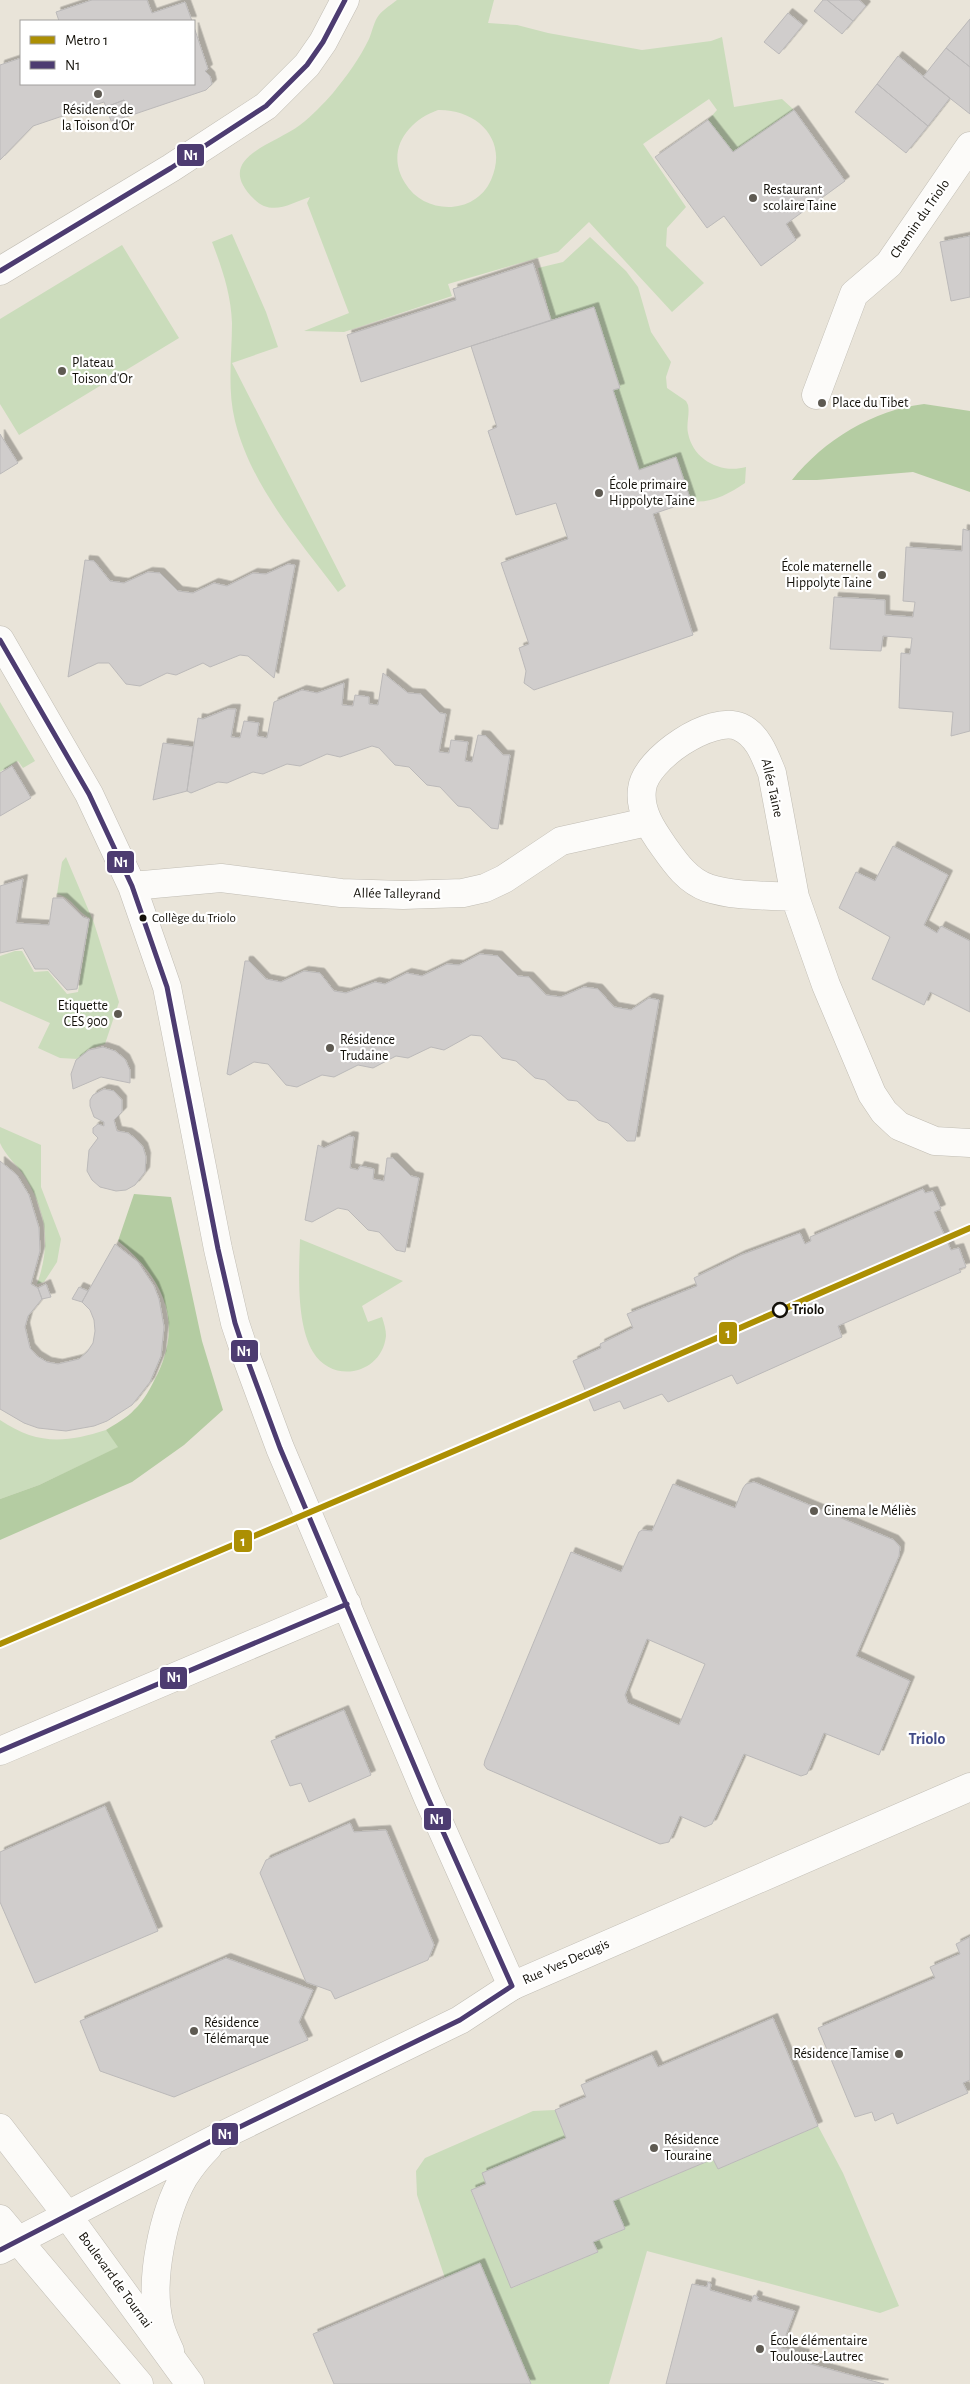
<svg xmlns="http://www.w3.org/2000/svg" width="970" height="2384" font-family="'Alegreya Sans',sans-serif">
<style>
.green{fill:#cadcbb;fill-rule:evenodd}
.forest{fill:#b4cca2}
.building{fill:#d0cdcc;stroke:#bbb9b9;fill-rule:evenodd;filter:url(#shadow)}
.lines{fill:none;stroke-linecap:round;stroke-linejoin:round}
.pedestrian-casing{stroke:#c1bdb4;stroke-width:29}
.minor-casing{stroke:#c1bdb4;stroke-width:29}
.tertiary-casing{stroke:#c1bdb4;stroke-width:29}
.primary-casing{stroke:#c1bdb4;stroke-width:29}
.pedestrian{stroke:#fcfbf9;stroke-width:28}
.minor{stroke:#fcfbf9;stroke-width:28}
.tertiary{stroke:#fcfbf9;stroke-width:28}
.primary{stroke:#fcfbf9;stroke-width:28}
.bus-1-casing{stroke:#fff;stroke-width:9}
.bus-1{stroke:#4d3c71;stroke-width:5}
.metro-1-casing{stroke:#fff;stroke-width:10}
.metro-1{stroke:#ac8f03;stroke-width:6}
.poi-dot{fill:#5e5a52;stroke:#fff;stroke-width:2}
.bus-dot{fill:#131009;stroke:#fff;stroke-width:2}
.stop-dot{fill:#fff;stroke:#131009;stroke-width:2.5}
.labels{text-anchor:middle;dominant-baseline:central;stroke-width:4.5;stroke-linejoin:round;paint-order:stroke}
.bus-label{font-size:13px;fill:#131009;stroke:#fff;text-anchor:start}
.poi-label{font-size:14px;fill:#131009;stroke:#fff;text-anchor:start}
.street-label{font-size:14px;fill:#131009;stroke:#fff}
.stop-label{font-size:14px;font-weight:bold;fill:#131009;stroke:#fff;text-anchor:start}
.quarter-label{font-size:16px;font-weight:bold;fill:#424b87;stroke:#fff}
.line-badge{stroke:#fff;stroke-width:2}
.badge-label{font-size:14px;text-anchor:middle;font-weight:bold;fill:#fff}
</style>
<defs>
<filter id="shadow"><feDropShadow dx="4.5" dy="-4.5" stdDeviation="0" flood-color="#0004"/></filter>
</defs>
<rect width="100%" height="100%" fill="#e9e4d9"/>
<path class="green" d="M397,0H494L488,23L517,25L548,33L642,50L711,41L722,37L734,107L782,99L794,110L733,152L708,120L717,110L709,99L643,144L686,207L667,228L666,246L704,283L672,312L589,222L558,252L448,284L452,296L344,332L304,331L349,313L307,203L310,197C291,203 272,217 254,199C212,158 274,145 300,125C312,116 323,104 333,93C346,77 360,58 369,39C372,32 374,21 379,15C384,9 392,4 397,0ZM438,110C477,109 509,140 491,180C475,216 424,215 405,183C385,151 407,121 438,110Z
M232,234L266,312L278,347L232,363L346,586L338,592C299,540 251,486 235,421C227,388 232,356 232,323C231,294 222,268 212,242Z
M590,237L626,271L638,287L651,332L671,362L666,377L667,388L686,401L688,405C690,414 686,424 688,433C693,460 721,474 746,467L745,483C729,494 710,504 691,501L676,457L639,470L613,390L620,388L594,307L551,320L538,268L563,262Z
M122,245L179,338L19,435L0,404V319Z
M0,702L35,761L23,768L18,761L0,772Z
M66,857L94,923L119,1002L105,1044L89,1049L78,1059L60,1058L38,1048L50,1023L0,1001V956L15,951H22L34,972L48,971L67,994L78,992L90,918C77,912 72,897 57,894L62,862Z
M0,1127L41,1145V1187L61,1239L57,1262L44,1282L37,1284C51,1245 47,1213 25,1177C18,1166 5,1155 0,1143C0,1139 0,1132 0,1127Z
M300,1239L403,1281L362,1306L368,1322L382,1317C384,1323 386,1330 386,1336C382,1374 333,1385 313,1352C296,1323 299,1273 300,1239Z
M0,1420C37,1445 65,1443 106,1430L119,1447L39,1485L0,1499Z
M555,2110L566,2138L471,2191L512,2288L598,2252L593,2242L624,2229L613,2201L713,2159L718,2169L818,2126L843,2173L899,2306L880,2313L647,2251L609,2384H531L480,2263L445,2278L417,2195L416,2171L425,2158L533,2111Z"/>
<path class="forest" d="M924,404L970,411V492L913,472L817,480H792C824,440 873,410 924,404Z
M134,1194L171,1197L202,1341L223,1410L184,1445L132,1482L0,1540V1499L39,1485L118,1447L106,1430C115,1424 127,1418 134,1410C144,1401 151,1387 157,1375C184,1321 162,1276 118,1241Z"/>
<path class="building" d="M92,0H147L152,13L185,2L192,21H59L56,12Z
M823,0H827L853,21L842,34L814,11Z
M827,0H859L866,6L853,21Z
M788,13L803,25L779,54L764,42Z
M970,19V67L946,48Z
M194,27L208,69L205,71L210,76L212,84L206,90L129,116L124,100L106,107L104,102L33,126L0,160V65L21,58V84H194Z
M946,48L970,67V114L923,77Z
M898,56L950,98L928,126L877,84Z
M877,84L928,126L906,153L855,112Z
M124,100L129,116L111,121L106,107Z
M794,110L845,181L786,224L796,240L761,266L724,216L707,228L655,157L708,120L733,152Z
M970,236V297L951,301L940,242Z
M533,263L551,320L361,382L347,335L456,300L453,289Z
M594,307L620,388L613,390L639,470L676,457L691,501L653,514L693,635L534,690L524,683L526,671L519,648L529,644L501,563L568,539L556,503L516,515L488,431L497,427L471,346Z
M0,434L18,463L0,474Z
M963,529L970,531V731L951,736L953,712L899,708L901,653L910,654L912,638L883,636L881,651L830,649L834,597L885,600V615L913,617L915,602L903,601L906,547L962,551Z
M85,560L94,561L110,581L124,583L148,572L160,573L178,591L193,593L214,583L227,586L253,573L266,574L288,564L295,565L274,678L248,656L240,655L210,667L203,663L176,675L167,673L140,686L126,684L109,663H98L68,677Z
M383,673L408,693L421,694L440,713L446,714L439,752L449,753L451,740L468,742L465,761L472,762L478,735L486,736L503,755H510L498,829L491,828L470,808L458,806L440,787L427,785L409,767L395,765L379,748L372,746L340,757L327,754L300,766L287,764L263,774L253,772L227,783L218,782L191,793L187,791L198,718L203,719L228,709H236L231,737L240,738L244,721L259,723L257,736L267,738L274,702L302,690L317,693L344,683L342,705L353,706L355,695L369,697V704L378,705Z
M163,743L193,747L187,791L153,800Z
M12,766L31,798L0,816V773Z
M893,846L948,875L924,925L937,933L941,926L970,941V1012L930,992L924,1005L872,979L890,937L839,908L856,872L875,881Z
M23,879L16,923L49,925L53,898H63L83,917L89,919L77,989L67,990L48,969H35L23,948L0,953V886Z
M480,954L498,956L518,976L529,977L546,995L561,997L584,987L598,989L614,1007L631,1010L649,998L659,1000L635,1141H627L608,1123L598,1120L577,1101L568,1100L545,1080L535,1078L516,1061L502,1058L481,1036L471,1035L444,1050L431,1047L408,1058L396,1056L373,1068L358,1065L334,1077L322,1075L297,1087L286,1085L268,1064L254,1062L230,1075L227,1074L245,961H249L266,979L281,982L304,971L320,973L334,991L346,993L375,982L385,984L407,973L422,976L447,964L459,965Z
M103,1047L115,1051L125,1059L130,1070V1083L101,1077L73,1089L71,1074L76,1060L89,1050Z
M104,1089L114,1091L122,1100V1112L114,1120L117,1131L128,1133L136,1139L143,1147L146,1157L145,1172L135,1185L126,1190L116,1191L100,1187L92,1180L87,1171L89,1150L98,1138L93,1133V1128L98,1124L104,1126V1122L94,1117L90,1106V1100L93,1095Z
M349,1136L354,1137L350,1168L358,1170L360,1166L374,1169L373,1179L384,1181L387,1158H393L411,1176L419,1178L405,1252L396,1250L379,1232L368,1230L348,1210L338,1208L312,1222L305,1220L318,1145L324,1148Z
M0,1161L17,1175L29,1195L39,1228L40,1251L31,1284L38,1288L42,1299L28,1316L25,1327L30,1348L37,1356L47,1362L58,1364L79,1359L87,1352L93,1343L95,1331L94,1320L90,1310L82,1302L115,1244L138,1262L154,1286L159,1299L164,1327L161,1356L150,1382L132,1405L107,1421L94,1426L66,1431L38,1428L24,1423L0,1409Z
M923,1189L925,1193L933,1191L941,1209L934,1212L951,1250L959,1248L966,1267L959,1269L961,1272L838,1326L842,1337L737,1384L732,1375L668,1402L662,1394L624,1409L620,1401L594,1411L573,1361L601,1348L600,1344L633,1328L627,1314L697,1286L694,1278L741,1255L800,1233L805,1244L811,1241L810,1237Z
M46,1284L51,1297L42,1299L38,1288Z
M79,1287L88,1291L82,1302L72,1299Z
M754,1482L894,1540L900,1547L899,1556L856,1656L910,1681L879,1755L824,1733L807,1774L801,1776L744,1754L712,1824L705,1827L680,1816L669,1842L660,1844L487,1769L484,1765L485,1760L571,1552L621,1572L639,1532L642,1530L652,1531L673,1484L735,1508L743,1488L746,1484ZM647,1639L705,1664L679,1725L628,1703L625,1695Z
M344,1710L371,1775L309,1802L301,1783L290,1786L271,1741Z
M105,1806L158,1931L35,1983L0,1902V1852Z
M350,1823L354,1832L386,1830L434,1945L428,1960L335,1999L331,1991L306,1982L260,1873L266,1860Z
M970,1937V2080L963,2083L968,2093L897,2124L893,2113L875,2121L872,2112L855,2117L818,2028L935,1978L930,1967L960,1954L956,1944Z
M226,1958L313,1990L299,2022L308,2040L174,2097L100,2071L80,2021Z
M773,2018L818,2126L718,2169L713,2159L613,2201L625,2229L593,2242L598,2252L511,2288L471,2190L486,2184L482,2173L566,2138L555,2110L586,2097L581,2085L652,2055L658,2067Z
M480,2263L531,2384H334L313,2334Z
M708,2282L711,2284L710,2290L751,2302L754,2295L758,2297L757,2300L795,2311L781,2348L805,2354L803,2362L884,2384H666L692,2284L707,2287Z"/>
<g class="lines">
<g class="pedestrian-casing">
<path id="pedestrian" d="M816,395L854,294L889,264L970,146"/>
</g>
<g class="minor-casing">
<path id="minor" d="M0,271L171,168L266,106L307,65L323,42L345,0
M0,640L89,794L132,886L167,987L218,1249L235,1323L246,1356L280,1448L428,1798L512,1986
M132,886L221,878L341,893L403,895L463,893L485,888L504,879L561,841L647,822
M795,897C767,895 736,897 708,888C688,881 676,864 664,847C652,830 639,811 642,789C645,759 712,714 740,727C758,735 765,756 772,773L795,897L826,985L872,1094L884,1112L899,1126L935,1141L970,1143
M0,1751L347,1604"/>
</g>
<g class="tertiary-casing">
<path id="tertiary" d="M0,2250L217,2138L460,2020L512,1986L970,1787
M170,2351C166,2342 161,2332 159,2322C149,2281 163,2213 184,2177C191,2166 199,2156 208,2147"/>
</g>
<g class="primary-casing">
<path id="primary" d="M0,2128L67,2215L190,2384
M0,2219L139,2384"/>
</g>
<use href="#pedestrian" class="pedestrian"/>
<use href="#minor" class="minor"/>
<use href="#tertiary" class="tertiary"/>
<use href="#primary" class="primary"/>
<g class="bus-1-casing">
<path id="bus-1" d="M0,271L171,168L266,106L307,65L323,42L345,0
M0,640L89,794L132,886L167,987L218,1249L235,1323L246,1356L280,1448L428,1798L512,1986L460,2020L217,2138L0,2250
M0,1751L347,1604"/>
</g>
<use href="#bus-1" class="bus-1"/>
<g class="metro-1-casing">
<path id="metro-1" d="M0,1644L581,1397L970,1228"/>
</g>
<use href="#metro-1" class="metro-1"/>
</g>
<g class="poi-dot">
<circle cx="98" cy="94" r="5"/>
<circle cx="753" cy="198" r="5"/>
<circle cx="62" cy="371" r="5"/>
<circle cx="822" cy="403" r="5"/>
<circle cx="599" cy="493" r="5"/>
<circle cx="882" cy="575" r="5"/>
<circle cx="118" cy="1014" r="5"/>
<circle cx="330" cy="1048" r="5"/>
<circle cx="814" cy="1511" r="5"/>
<circle cx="194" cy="2031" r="5"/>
<circle cx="899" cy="2054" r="5"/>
<circle cx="654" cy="2148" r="5"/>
<circle cx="760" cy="2349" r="5"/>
</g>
<circle class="bus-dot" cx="143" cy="918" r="4.5"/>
<circle class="stop-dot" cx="780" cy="1310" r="7"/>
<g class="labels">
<g class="bus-label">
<text x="152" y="918">Collège du Triolo</text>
</g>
<g class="poi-label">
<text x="98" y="110" text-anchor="middle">Résidence de<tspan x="98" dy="16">la Toison d'Or</tspan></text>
<text x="763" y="190">Restaurant<tspan x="763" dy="16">scolaire Taine</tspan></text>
<text x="72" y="363">Plateau<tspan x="72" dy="16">Toison d'Or</tspan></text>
<text x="832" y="403">Place du Tibet</text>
<text x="609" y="485">École primaire<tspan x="609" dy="16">Hippolyte Taine</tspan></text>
<text x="872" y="567" text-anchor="end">École maternelle<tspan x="872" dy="16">Hippolyte Taine</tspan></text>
<text x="108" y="1006" text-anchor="end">Etiquette<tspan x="108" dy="16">CES 900</tspan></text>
<text x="340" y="1040">Résidence<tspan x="340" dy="16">Trudaine</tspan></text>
<text x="824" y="1511">Cinema le Méliès</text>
<text x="204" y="2023">Résidence<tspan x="204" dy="16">Télémarque</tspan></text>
<text x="889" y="2054" text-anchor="end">Résidence Tamise</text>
<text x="664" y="2140">Résidence<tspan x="664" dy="16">Touraine</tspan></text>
<text x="770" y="2341">École élémentaire<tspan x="770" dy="16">Toulouse-Lautrec</tspan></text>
</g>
<g class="street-label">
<text transform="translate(920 219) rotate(-55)">Chemin du Triolo</text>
<text transform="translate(772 788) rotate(77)">Allée Taine</text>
<text transform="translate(397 894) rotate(1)">Allée Talleyrand</text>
<text transform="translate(566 1962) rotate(-24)">Rue Yves Decugis</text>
<text transform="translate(115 2280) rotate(54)">Boulevard de Tournai</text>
</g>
<g class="stop-label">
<text x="792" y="1310">Triolo</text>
</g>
<g class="quarter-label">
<text x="927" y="1739">Triolo</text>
</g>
</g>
<g class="line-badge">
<rect x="176" y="143" width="29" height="24" rx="5" fill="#4d3c71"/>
<rect x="106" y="850" width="29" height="24" rx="5" fill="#4d3c71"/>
<rect x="718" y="1321" width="20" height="24" rx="5" fill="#ac8f03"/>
<rect x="230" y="1339" width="29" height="24" rx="5" fill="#4d3c71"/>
<rect x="233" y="1529" width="20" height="24" rx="5" fill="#ac8f03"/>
<rect x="159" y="1666" width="29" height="24" rx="5" fill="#4d3c71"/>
<rect x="423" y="1807" width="29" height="24" rx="5" fill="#4d3c71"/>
<rect x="211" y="2122" width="28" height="24" rx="5" fill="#4d3c71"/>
</g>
<g class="badge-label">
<text x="191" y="160">N1</text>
<text x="121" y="867">N1</text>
<text x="728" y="1338">1</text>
<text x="244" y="1356">N1</text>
<text x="243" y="1546">1</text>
<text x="174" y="1682">N1</text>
<text x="437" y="1824">N1</text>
<text x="225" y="2139">N1</text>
</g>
<rect x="20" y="20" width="175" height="65" fill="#ffffff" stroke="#a19f9d"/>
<rect x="30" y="36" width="25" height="8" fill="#ac8f03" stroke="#a19f9d"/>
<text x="65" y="45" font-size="15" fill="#131009">Metro 1</text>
<rect x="30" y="61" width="25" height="8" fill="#4d3c71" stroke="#a19f9d"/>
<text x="65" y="70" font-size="15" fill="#131009">N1</text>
</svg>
